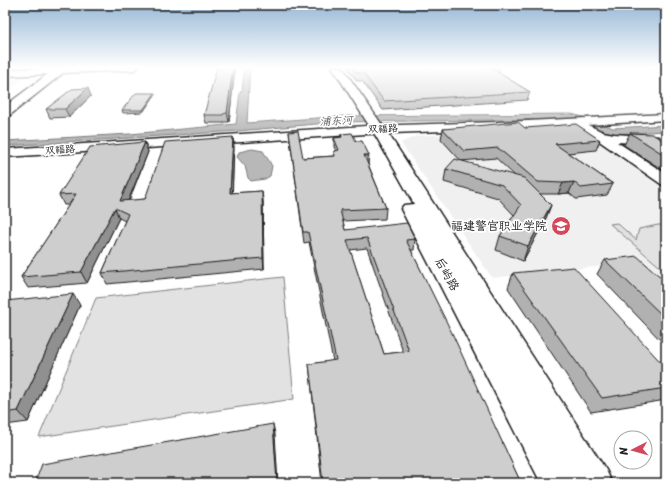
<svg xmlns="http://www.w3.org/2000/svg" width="671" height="488" font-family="Sriracha,'LXGW WenKai TC',sans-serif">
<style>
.built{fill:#f0f0f0}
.green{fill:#e2e2e2;stroke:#7f7f7f}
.water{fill:#b8b8b8;stroke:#7a7a7a}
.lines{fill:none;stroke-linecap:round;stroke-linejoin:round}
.minor-casing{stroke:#1c1c1c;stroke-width:3}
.major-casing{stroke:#1c1c1c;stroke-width:3}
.minor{fill:#fff;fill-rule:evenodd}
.major{fill:#fff;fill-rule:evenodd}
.wall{fill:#b1b1b1;stroke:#1c1c1c;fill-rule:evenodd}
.shaded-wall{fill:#909090;stroke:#1c1c1c}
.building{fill:#cecece;stroke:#1c1c1c;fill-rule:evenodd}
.labels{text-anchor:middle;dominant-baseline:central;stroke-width:3.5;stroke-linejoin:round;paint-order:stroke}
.far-street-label{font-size:10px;fill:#1c1c1c;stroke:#fff}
.far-water-label{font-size:11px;font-style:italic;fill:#5a5a5a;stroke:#fff}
.poi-label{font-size:12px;fill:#1c1c1c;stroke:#fff;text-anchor:end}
.street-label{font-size:12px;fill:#1c1c1c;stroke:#fff}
</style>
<rect width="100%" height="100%" fill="#fff"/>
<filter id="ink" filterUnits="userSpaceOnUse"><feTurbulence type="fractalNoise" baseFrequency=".025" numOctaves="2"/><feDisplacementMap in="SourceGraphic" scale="8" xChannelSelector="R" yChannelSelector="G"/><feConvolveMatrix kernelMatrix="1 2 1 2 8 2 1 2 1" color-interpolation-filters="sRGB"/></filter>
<g filter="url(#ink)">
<path class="built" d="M5,77H13L23,79L5,92Z
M576,126L666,188V304L622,264L492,278L401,143L416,136Z"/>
<path class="green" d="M617,223L636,240L639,229L658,225H666V272L610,224Z
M283,277L294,399L39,437L96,298Z"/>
<path class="water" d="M242,67H250L247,123L345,116L571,114L584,117L613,128L666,125V131L613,134L570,119L339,122L238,131L5,146V141L130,134L236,124L240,92L242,91L244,71Z
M252,149L263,151L272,166L270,176L265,179L251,181L248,178L245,166L237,157L239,152Z"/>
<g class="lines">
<g class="minor-casing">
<path id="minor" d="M666,114V120L588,125L603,132L614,134L658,137L659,140L658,143L653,144L617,142L666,174V186L661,184L595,138L570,126L366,134L5,157V149L366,126L528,121Z"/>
</g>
<g class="major-casing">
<path id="major" d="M58,67H139L134,70L63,73L10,115L5,116V106L48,74L5,76V70Z
M332,67H342L391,138L606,470L612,483H541L401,209L404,205L414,204L377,138Z"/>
</g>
<use href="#minor" class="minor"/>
<use href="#major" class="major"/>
</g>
<path class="wall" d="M235,67L229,122H224V123H206L204,115Z
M347,67H500L499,73L530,92L527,100L383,110L362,81H357Z
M654,67H666V70Z
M155,95L143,112L123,113L122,110Z
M91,96L69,117L50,118L46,109Z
M525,128L600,140L596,150L568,153L613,184L607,195L576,199L569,193L558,194H540L551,205L546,218L523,261L496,250L500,236L514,215L498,198L444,182L446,169L515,176L496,158L461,161L441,139L443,129Z
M289,132L303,158L334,156V151H336L334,147V138L341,137V134L356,141L368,164L386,208L385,219L343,221L345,230L415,239L414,250H411L521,483H322L309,364L333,361L309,242L304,243ZM367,248L403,352L384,354L350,250Z
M630,133L666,142V172L624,145Z
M145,142L148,152L129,201L145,199L234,146L232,193L262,191L263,201L264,269L107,284L102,273L125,221L119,218L87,283L28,288L21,277L69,205H64L59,195Z
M605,260L666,282V346L597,274Z
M513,273L666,368V400L591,412L508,288Z
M5,301L80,305L28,422L5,425Z"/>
<path class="shaded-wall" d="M233,67H235L229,122L227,113Z
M88,88L91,96L69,117L65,109Z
M155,93V95L143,112V110Z
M233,137L234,146L232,203L230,193Z
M145,142L148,152L124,211L120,201Z
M364,155H369L368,164L363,165Z
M574,182L569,193L558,194L563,183Z
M262,191L263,201L264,269L263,258Z
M551,205L546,218L523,261L528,246Z
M115,208L119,218L87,283L81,272Z
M73,294L80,305L28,422L18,411Z
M273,424L275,434L278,483H277Z"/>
<path class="building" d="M217,67H233L227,113L223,114V115H204Z
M353,67H491H489L530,92L384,101L363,73H357Z
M88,88L65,109H46L72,89Z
M136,93H155L143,110H122Z
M518,122L525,128L576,124L600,140L555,144L613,184L581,188L574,182L563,183L538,182L498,148L464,151L443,129Z
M298,131L303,158L335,156L334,151L339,150L334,138L342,137L341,134L352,133L356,141H362L369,155H364L386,208L340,210L345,230L407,223L415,239L406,240L452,333L521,483H323L309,364L336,360L308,232H303L289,132ZM367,238L409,351L384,354L347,240Z
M630,133L652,134L666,142V156Z
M233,137L230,193L262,191L263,258L102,273L128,214L115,208L81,272L21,277L76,194L59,195L90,147L145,142L120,201L145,199L165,142Z
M455,159L524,178L551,205L528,246L500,236L521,205L502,185L446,169Z
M637,256L666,282V319L605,260Z
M574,267L666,368V388L602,398L513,273Z
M73,294L18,411L5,413V301Z
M273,424L277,483H35L42,464Z"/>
</g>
<linearGradient id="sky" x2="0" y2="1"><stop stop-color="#95b6d5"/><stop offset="0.5" stop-color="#fff"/><stop offset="1" stop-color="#fff" stop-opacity="0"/></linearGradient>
<rect width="671" height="135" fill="url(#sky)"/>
<defs>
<g id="university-disc" transform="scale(1)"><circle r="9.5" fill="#d1495b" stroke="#fff"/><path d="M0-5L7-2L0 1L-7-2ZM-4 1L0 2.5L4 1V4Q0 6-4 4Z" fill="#fff"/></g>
</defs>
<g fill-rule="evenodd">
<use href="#university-disc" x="561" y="226"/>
</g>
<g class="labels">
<g class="far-street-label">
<text transform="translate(383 129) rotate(-2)">双福路</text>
<text transform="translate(60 150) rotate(-4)">双福路</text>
</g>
<g class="far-water-label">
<text transform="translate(336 121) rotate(-3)">浦东河</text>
</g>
<g class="poi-label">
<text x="547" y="226">福建警官职业学院</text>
</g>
<g class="street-label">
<text transform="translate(447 274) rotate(61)">后屿路</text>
</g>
</g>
<rect width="671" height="488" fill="none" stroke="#fff" stroke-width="20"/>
<rect x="10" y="10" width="651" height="468" fill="none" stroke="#1c1c1c" stroke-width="1.5" filter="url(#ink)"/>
<g transform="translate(633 450) rotate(264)"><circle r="19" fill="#ffffff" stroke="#a4a4a4"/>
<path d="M0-3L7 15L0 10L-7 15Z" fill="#d1495b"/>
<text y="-6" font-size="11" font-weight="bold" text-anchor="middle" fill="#1c1c1c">N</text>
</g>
</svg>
